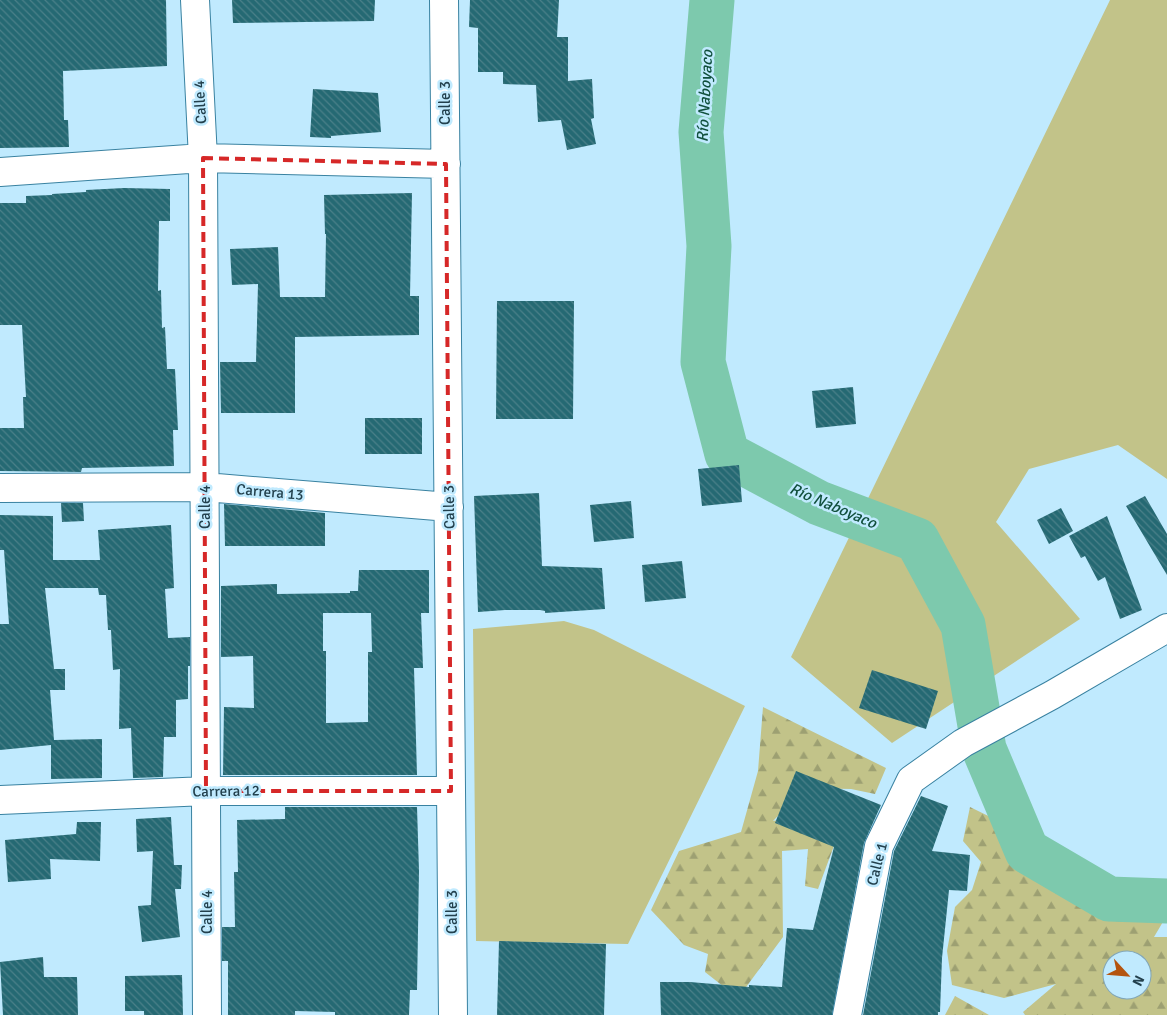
<svg xmlns="http://www.w3.org/2000/svg" width="1167" height="1015" font-family="Signika,sans-serif">
<style>
.grass{fill:#c2c389}
.forest{fill:url(#forest-firs);fill-rule:evenodd}
.lines{fill:none;stroke-linecap:round;stroke-linejoin:round}
.river{stroke:#7dc9ad;stroke-width:45}
.building{fill:url(#building-back-hatch);fill-rule:evenodd}
.minor-casing{stroke:#3982a1;stroke-width:30}
.minor{stroke:#fff;stroke-width:28}
.marked{fill:none;stroke:#d62828;stroke-width:4;stroke-dasharray:10 6;stroke-linejoin:round}
.labels{text-anchor:middle;dominant-baseline:central;stroke-width:5;stroke-linejoin:round;paint-order:stroke}
.street-label{font-size:15px;fill:#22404d;stroke:#c0eafe}
.water-label{font-size:16px;font-style:italic;fill:#11503d;stroke:#c0eafe}
</style>
<defs>
<pattern id="forest-firs" width="22" height="20" patternUnits="userSpaceOnUse" patternTransform="scale(1.25)"><rect width="22" height="20" fill="#c2c389"/><path d="M5 1l3.5 6h-7zM16 11l3.5 6h-7z" fill="#9da072"/></pattern>
<pattern id="building-back-hatch" width="6" height="6" patternUnits="userSpaceOnUse" patternTransform="scale(1.25)"><rect width="6" height="6" fill="#256973"/><path d="M-1 5l2 2M0 0l6 6M5-1l2 2" fill="none" stroke="#4b8089"/></pattern>
</defs>
<rect width="100%" height="100%" fill="#c0eafe"/>
<path class="grass" d="M1110,0H1167V479L1118,445L1029,469L996,522L1080,619L892,743L791,657Z
M564,621L594,630L745,706L628,944L476,941L473,629Z"/>
<path class="forest" d="M763,707L886,768L875,794L851,789L805,788L773,821L829,810L838,835L818,889L805,886L808,849L782,851L783,937L738,998L705,972L708,954L684,945L651,910L679,851L741,832L758,771Z
M970,807L1167,903V915L1154,937H1167V1015H1025L1023,1012L1056,984L1004,998L952,985L947,951L955,907L972,890L981,862L963,841ZM1112,960H1142V990H1112Z
M955,996L989,1015H945Z"/>
<g class="lines">
<path class="river" d="M712,0L701,132L709,246L703,362L727,454L819,503L917,540L963,625L984,749L1027,851L1109,899L1167,901"/>
</g>
<path class="building" d="M0,0H166L167,66L63,71L64,120H68L69,147L0,148Z
M232,0H375L374,21L233,23Z
M470,0H559L557,37H568V81L592,79L594,118L591,119L596,144L567,150L561,120L538,122L536,85L503,84V72H478V28L469,27Z
M313,89L378,93L381,132L331,136V138L310,137Z
M124,188L170,189V221H159L158,291L161,290L162,328L165,327L167,369H175L178,430H173L174,466L82,468L81,472L0,471V428H24L23,397H26L22,325H0V203H26V196L52,195V194L86,192V190Z
M412,193L410,296H419V335L295,337V413H221L220,362H256L258,284L232,285L230,249L278,247L280,297H325L326,234H325L324,195Z
M497,301H574L573,419H496Z
M853,387L856,424L816,428L812,391Z
M365,418H422V454H365Z
M739,465L742,502L702,506L698,469Z
M539,493L542,566L602,568L605,609L545,613V611L540,610H505L478,612L474,496Z
M1145,496L1167,534V575L1126,506Z
M631,501L634,538L594,542L590,505Z
M61,503H83L84,521L62,522Z
M224,504L325,513V546H225Z
M1061,508L1073,531L1049,544L1037,520Z
M0,515L53,516V560H100L98,530L171,525L174,588L165,589L168,638L190,637V666H188V699L176,700V737H164L163,777L133,778L131,728L119,729L120,669L113,670L111,630H108L106,595H99L98,588H45L54,669H65V690H50L54,740L102,739V778L51,779V745L0,750V624H9L4,550H0Z
M1107,516L1142,610L1120,619L1105,577L1098,581L1085,556L1081,558L1069,536Z
M682,561L686,598L645,602L642,565Z
M359,570H429V613H421L423,668H414L417,775H223L224,707L254,708L253,656L221,657V586L277,584V594L350,593V591H358ZM323,613H371L372,652H368V722L326,723V651H323Z
M872,670L938,691L926,729L859,708Z
M796,771L881,805L864,843L832,1015H661L660,982H690L749,987V985L782,987L787,928L813,930L834,847L775,823Z
M921,796L948,806L932,851L970,855L967,891L949,890L942,958L940,1012H938V1015H863L894,851Z
M285,807H417L419,871L417,990H410L409,1015H335V1012L295,1011V1015H228V961H222V927H235L234,872H238L237,820L285,819Z
M171,817L174,865H182L181,889H175L180,937L142,942L138,906L151,905L153,851L137,852L136,819Z
M77,822H101L100,861L50,859L51,879L8,882L5,840L76,834Z
M499,941L606,944L604,1015H497Z
M43,957L44,977H77L78,1015H3L0,962Z
M182,975L183,1015H144V1011H125V976Z"/>
<g class="lines">
<g class="minor-casing">
<path id="minor" d="M195,0L203,158L207,1015
M444,0L453,1015
M0,172L203,158L446,164
M0,488L205,487L449,507
M0,800L206,791H451
M847,1015L879,846L911,780L963,743L1052,695L1167,628"/>
</g>
<use href="#minor" class="minor"/>
</g>
<path class="marked" d="M203,158L446,164L451,791H206Z"/>
<g class="labels">
<g class="street-label">
<text transform="translate(200 102) rotate(-93)">Calle 4</text>
<text transform="translate(445 103) rotate(-90)">Calle 3</text>
<text transform="translate(270 492) rotate(5)">Carrera 13</text>
<text transform="translate(205 507) rotate(-90)">Calle 4</text>
<text transform="translate(449 507) rotate(-91)">Calle 3</text>
<text transform="translate(226 791) rotate(-1)">Carrera 12</text>
<text transform="translate(877 864) rotate(-76)">Calle 1</text>
<text transform="translate(207 912) rotate(-90)">Calle 4</text>
<text transform="translate(452 912) rotate(-90)">Calle 3</text>
</g>
<g class="water-label">
<text transform="translate(705 96) rotate(-87)">Río Naboyaco</text>
<text transform="translate(833 506) rotate(23)">Río Naboyaco</text>
</g>
</g>
<g transform="translate(1127 975) rotate(116)"><circle r="24" fill="#c0eafe" stroke="#81a6b7"/>
<path d="M0-4L9 19L0 12L-9 19Z" fill="#b4540f"/>
<text y="-8" font-size="14" font-weight="bold" text-anchor="middle" fill="#22404d">N</text>
</g>
</svg>
